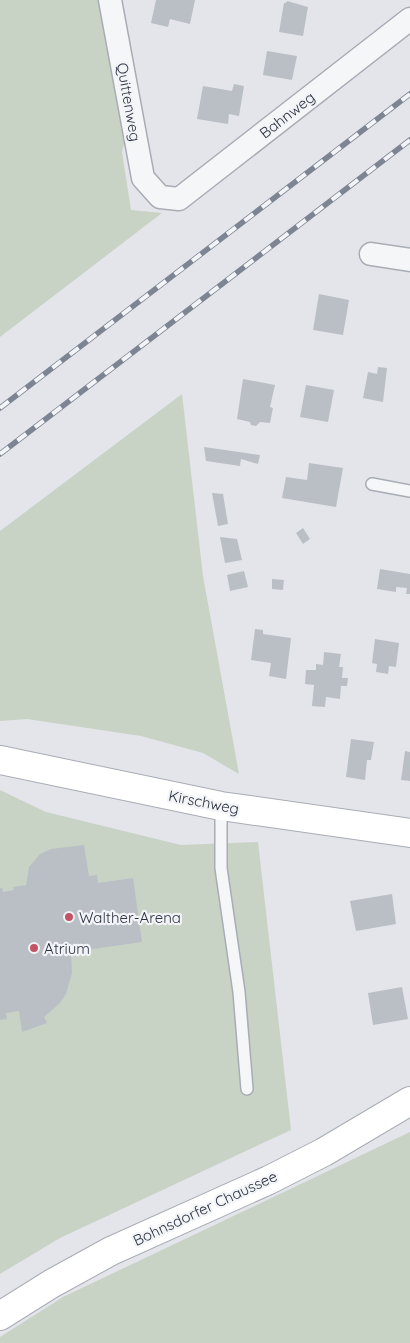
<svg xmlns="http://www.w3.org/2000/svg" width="410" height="1343" font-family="Quicksand,sans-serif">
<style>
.green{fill:#c8d3c5}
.building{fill:#babfc6}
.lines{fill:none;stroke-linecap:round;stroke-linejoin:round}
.lane-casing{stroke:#a8acb4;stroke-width:14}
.street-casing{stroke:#a8acb4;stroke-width:25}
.secondary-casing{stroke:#a8acb4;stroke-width:30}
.lane{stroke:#f5f6f8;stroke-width:11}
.street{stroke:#f5f6f8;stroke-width:22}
.secondary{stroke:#fff;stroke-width:28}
.rail-casing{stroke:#7e8592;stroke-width:5.5}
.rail{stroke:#f2f4f7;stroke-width:4;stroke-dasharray:11;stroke-linecap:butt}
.poi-dot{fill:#c25465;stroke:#f2f4f7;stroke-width:2}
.labels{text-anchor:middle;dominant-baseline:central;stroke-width:4.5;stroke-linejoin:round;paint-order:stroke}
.street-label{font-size:15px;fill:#2c3340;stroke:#f2f4f7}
.poi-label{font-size:15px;fill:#2c3340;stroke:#f2f4f7;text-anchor:start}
</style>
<rect width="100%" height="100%" fill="#e3e5ea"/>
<path class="green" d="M0,0H103L125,140L122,152L131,210L162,213L0,337Z
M182,394L203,576L239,774L203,753L141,736L27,719L0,721V531Z
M0,790L46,812L181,845L258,842L291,1130L60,1238L0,1274Z
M410,1132V1343H0V1337L63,1297Z"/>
<path class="building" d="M156,0H195L190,24L170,19L168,27L151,23Z
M287,1L308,7L303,36L279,32L284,3H286Z
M267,51L297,56L292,80L263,75Z
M234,84L244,86L239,116L229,114L228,124L197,119L203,86L232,91Z
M319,294L349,300L343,335L313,330Z
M378,367L387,368L383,402L363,398L368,372L377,374Z
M243,379L275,385L270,407L273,408L270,423L260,422L256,426L251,425L250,422L237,419Z
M306,385L334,390L328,422L300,417Z
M204,447L260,455L258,464L241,459L240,466L206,461Z
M309,463L343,468L336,507L282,498L286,477L307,480Z
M212,493L223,494L228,524L218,526Z
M303,528L310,539L303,544L296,533Z
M220,537L237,539L242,560L225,563Z
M380,569L410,574V594H406L407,588L396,587V592L377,589Z
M244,571L248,587L230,591L227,575Z
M272,579L284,580L283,590L272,589Z
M255,629L263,630V634L291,638L286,679L269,676L271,663L251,660Z
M375,639L399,643L396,667L389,666L388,674L376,672L377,664L372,663Z
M324,652L341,654L339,667H343L342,678H348L347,686H341L340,699L326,697L325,707L312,706L314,685L305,684L306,670H316V664L323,665Z
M351,739L374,742L371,760H367L365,780L346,777Z
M405,751L410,752V781L401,780Z
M84,845L89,876L97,875L98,883L133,878L142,942L71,952L72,973L66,994L60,1003L44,1017L47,1023L22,1032L19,1011L6,1013L7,1019L0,1020V888H2L3,892L14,890L13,887L26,885L29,867L40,854L51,849Z
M392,894L396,924L356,931L350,901Z
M402,987L408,1019L373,1025L368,993Z"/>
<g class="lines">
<g class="lane-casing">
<path id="lane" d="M372,484L410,491
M221,806V868L239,992L247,1089"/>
</g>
<g class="street-casing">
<path id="street" d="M110,0L143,178L160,197L179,199L410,19
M371,254L410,260"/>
</g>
<g class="secondary-casing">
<path id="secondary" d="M0,760L221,806L410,833
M0,1316L51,1284L111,1251L269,1180L324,1152L410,1101"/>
</g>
<use href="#lane" class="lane"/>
<use href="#street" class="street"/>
<use href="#secondary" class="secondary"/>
<g class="rail-casing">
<path id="rail" d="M0,408L410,94
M0,454L410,140"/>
</g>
<use href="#rail" class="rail"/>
</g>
<g class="poi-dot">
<circle cx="69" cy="917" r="5"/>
<circle cx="34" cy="948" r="5"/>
</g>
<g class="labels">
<g class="street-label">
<text transform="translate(129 102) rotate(80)">Quittenweg</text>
<text transform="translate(287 115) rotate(-38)">Bahnweg</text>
<text transform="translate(204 802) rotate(11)">Kirschweg</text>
<text transform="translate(205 1208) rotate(-25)">Bohnsdorfer Chaussee</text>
</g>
<g class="poi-label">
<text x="79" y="917">Walther-Arena</text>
<text x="44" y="948">Atrium</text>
</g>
</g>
</svg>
